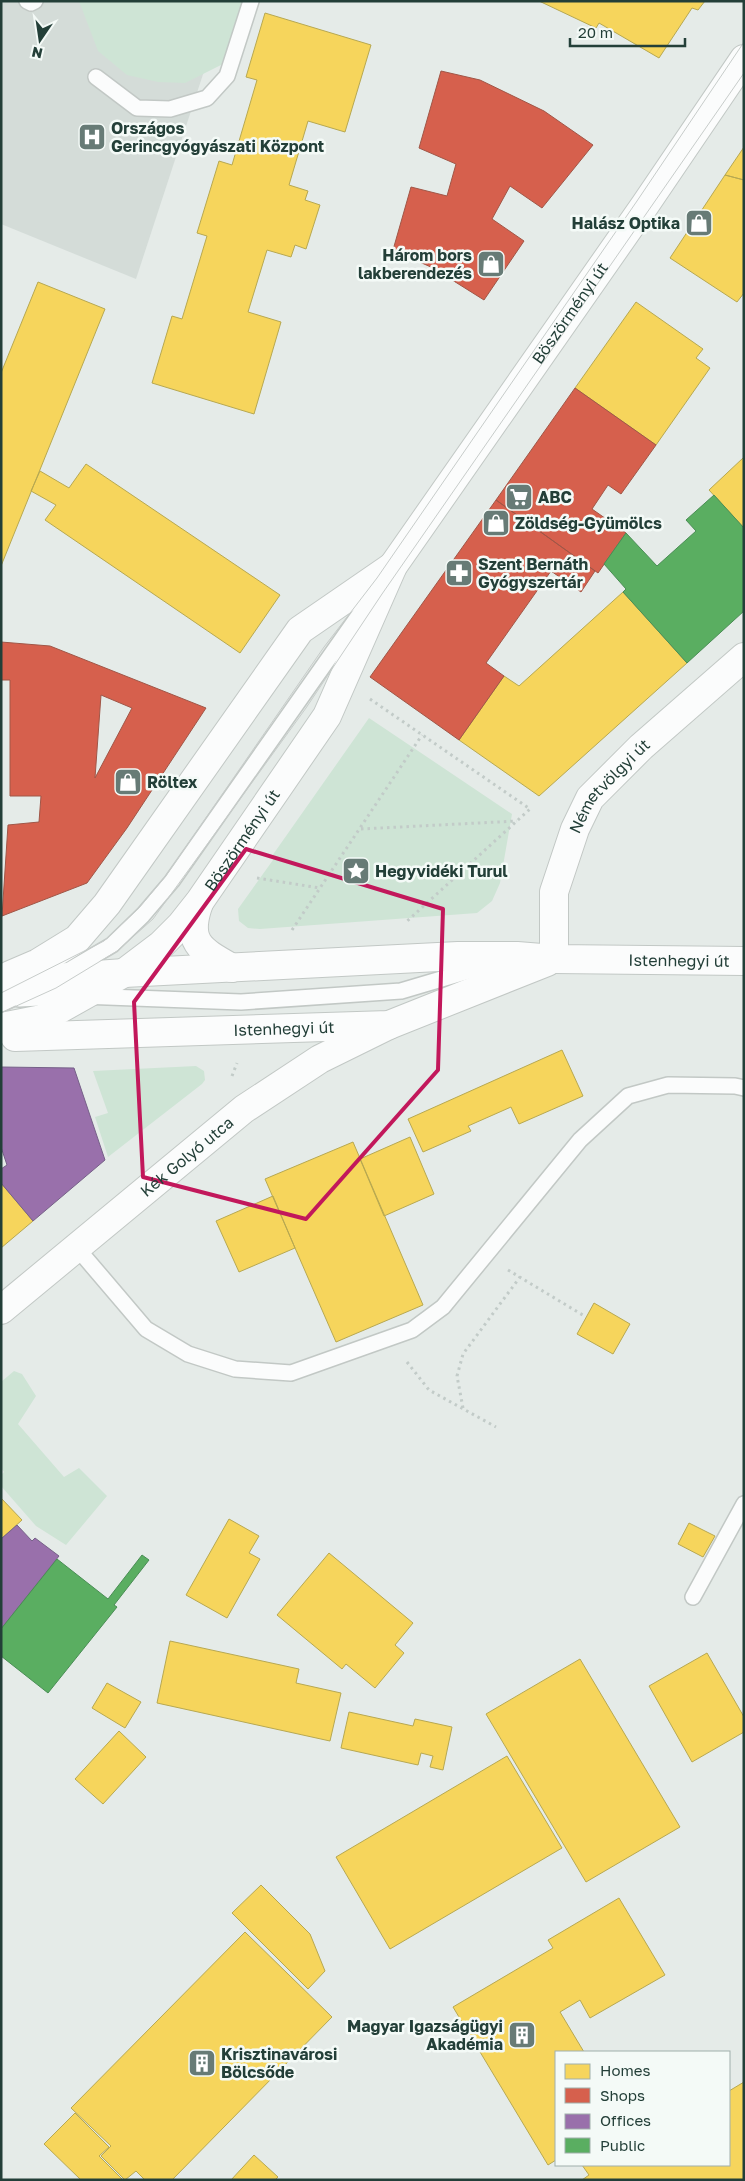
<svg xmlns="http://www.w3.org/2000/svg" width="745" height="2181" font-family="'Golos Text',sans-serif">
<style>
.built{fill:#d4dcd8}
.green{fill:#cee4d5}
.homes{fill:#f6d55c;stroke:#b7a851}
.shops{fill:#d6604d;stroke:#a05647;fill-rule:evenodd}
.offices{fill:#9970ab;stroke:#766188}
.public{fill:#5aae61;stroke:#4a8d55}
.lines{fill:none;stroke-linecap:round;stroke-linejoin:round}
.service-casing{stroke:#c2c8c5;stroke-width:18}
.minor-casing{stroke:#c2c8c5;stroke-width:30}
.tertiary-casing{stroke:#c2c8c5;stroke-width:30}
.path{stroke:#c2cbc8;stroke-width:3;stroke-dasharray:2.5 4;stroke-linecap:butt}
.service{stroke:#fbfcfc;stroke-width:15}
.minor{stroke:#fbfcfc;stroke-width:28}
.tertiary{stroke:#fbfcfc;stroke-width:28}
.tram{stroke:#c7ccca;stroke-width:1}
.marked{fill:none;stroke:#c2185b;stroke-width:4;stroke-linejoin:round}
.labels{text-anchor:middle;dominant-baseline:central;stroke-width:5;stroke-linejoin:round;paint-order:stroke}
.poi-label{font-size:16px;font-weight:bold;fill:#233f38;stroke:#f4faf7;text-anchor:start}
.street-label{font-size:16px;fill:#233f38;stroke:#f4faf7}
</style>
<rect width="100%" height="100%" fill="#e5ebe8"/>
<path class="built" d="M1,1H227L136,279L1,224Z"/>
<path class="green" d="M79,1H245L225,63L185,83L158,82L127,75L98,51Z
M369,718L512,814L500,883L492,901L477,913L260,929L248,928L239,921L238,909L273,860L272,856Z
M196,1066L204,1071L205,1080L202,1084L108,1157L95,1117L108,1113L93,1071Z
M14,1371L22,1374L36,1396L18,1424L64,1477L79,1468L107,1496L66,1545L36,1526L1,1486V1475L4,1472L1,1468V1382Z"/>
<path class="homes" d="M539,1H705L698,10L692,8L659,58L599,23L596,28Z
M265,13L371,45L345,132L308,121L289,185L308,191L305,200L320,205L306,249L295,245L291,257L267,250L248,312L281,322L254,414L152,383L172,316L182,319L207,236L197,233L219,161L232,165L257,80L246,77Z
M744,147V180L725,175Z
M725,175L744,180V293L737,302L670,258Z
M38,282L105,309L1,566V373Z
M636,302L703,349L696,358L710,368L656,445L575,388Z
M743,458L744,459V528L709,490Z
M86,464L280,595L240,653L45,520L56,505L31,491L40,471L69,488Z
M623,592L687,663L539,796L459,740L504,676L519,686Z
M562,1050L583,1096L519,1124L511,1107L468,1126L471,1131L423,1152L408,1119Z
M410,1137L434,1194L384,1216L360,1159Z
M353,1142L423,1305L336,1342L265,1179Z
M1,1183L33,1221L1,1248Z
M273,1196L295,1248L239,1272L216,1221Z
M594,1303L630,1324L613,1354L577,1334Z
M1,1498L22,1520L1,1539Z
M229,1519L259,1536L249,1553L260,1559L227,1618L186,1595Z
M689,1523L715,1536L703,1557L678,1544Z
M329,1553L413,1623L395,1645L404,1653L375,1688L346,1664L342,1669L277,1615Z
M170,1641L299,1669L296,1683L341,1693L330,1741L157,1703Z
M707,1653L744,1717V1732L692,1762L649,1686Z
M580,1659L680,1827L586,1882L486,1714Z
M107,1683L141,1702L125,1728L92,1708Z
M349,1712L413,1726L415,1719L452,1727L443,1770L430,1767L433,1756L421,1753L418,1765L341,1748Z
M119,1731L146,1757L103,1804L75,1779Z
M507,1756L562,1848L390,1949L336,1857Z
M261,1885L310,1934L325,1971L308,1989L232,1913Z
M619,1898L665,1975L590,2018L580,2000L560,2012L584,2052H556V2160L548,2165L453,2007L553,1948L548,1940Z
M245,1932L332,2017L172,2180H145L136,2171L125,2180L101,2156L111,2146L71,2108Z
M744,2082V2180H582L589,2175L582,2165H729V2091Z
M75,2113L109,2147L99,2156L123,2180H81L44,2144Z
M254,2155L278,2177L275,2180H231Z"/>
<path class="shops" d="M441,71L480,80L544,111L593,145L542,208L510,186L492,219L524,241L484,300L433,268L393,250L411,187L447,196L456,164L419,148Z
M575,388L656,445L621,494L608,485L592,509L626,533L598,573L496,500Z
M496,500L595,571L581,592L551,571L486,663L504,676L459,740L370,677Z
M1,642L50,646L206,708L127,828L87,883L2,916L8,825L39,822L41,796H10V680H1ZM101,695L132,708L95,778Z"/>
<path class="offices" d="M1,1067L74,1068L105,1160L33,1221L1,1183V1169L7,1165L1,1147Z
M17,1525L32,1541L35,1538L59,1556L1,1629V1539Z"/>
<path class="public" d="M714,495L744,528V611L687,663L623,592L626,589L604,564L626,533L657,566L696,531L686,520Z
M142,1555L149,1560L114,1605L117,1607L48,1693L1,1656V1629L57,1559L108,1599Z"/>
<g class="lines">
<g class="service-casing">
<path id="service" d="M27,1L31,3L35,1
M96,77L137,108L170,109L207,98L227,76L251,1
M66,972L112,945L143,915L172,881L364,608
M19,999L81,996L241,1002L401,991L492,964
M1,1004L41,985
M77,1248L146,1329L188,1354L235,1369L291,1373L412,1330L443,1307L580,1140L628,1096L668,1085L735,1086L744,1088
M693,1597L744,1504"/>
</g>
<g class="minor-casing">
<g id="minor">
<path id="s1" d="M1,1310L244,1109L320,1059L389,1025"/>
</g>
</g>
<g class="tertiary-casing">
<g id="tertiary">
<path d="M199,903C185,942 200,950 232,968"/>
<path id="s2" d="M554,959V892L575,829L590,798L641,747L744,657"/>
<path d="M10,975L38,963L77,939L107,904L300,630L393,566"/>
<path id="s3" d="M1,982L124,973L458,956H517L554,959L744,961"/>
<path id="s4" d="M1,1027L42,1019L124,973L161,945L181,925L200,901L327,716L393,566L645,205L744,59"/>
<path id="s5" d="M15,1037L389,1025L547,962"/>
</g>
</g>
<path class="path" d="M370,699L530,809L405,923
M361,829L517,821
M257,878L320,888
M292,930L422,735
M232,1076L237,1063
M508,1270L586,1317
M407,1362L429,1390L496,1427
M463,1408L457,1376L463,1354L520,1277"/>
<use href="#service" class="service"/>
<use href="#minor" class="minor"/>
<use href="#tertiary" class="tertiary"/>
<path class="tram" d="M1,993L104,941L139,908L165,877L324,647L377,578L637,201L744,42
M1,1013L56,988L117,951L153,919L306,708L382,594L744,73"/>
</g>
<path class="marked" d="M246,849L443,909L438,1070L306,1219L143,1177L134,1002Z"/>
<defs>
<g id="hospital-square" transform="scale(1.4375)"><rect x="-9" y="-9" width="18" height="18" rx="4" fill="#677b76" stroke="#f4faf7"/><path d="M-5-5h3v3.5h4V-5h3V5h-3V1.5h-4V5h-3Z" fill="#fff"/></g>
<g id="shop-square" transform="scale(1.4375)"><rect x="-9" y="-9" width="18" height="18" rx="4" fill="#677b76" stroke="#f4faf7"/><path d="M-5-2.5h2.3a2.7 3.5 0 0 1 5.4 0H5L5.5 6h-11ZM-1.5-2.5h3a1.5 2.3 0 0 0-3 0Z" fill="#fff"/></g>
<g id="supermarket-square" transform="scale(1.4375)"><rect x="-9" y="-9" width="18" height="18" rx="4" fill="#677b76" stroke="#f4faf7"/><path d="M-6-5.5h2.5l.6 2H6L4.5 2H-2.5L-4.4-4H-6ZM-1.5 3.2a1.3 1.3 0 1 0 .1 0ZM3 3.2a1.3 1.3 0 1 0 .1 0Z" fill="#fff"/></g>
<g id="pharmacy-square" transform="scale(1.4375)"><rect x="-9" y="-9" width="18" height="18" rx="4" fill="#677b76" stroke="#f4faf7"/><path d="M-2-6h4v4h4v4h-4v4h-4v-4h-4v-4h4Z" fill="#fff"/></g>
<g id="sight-square" transform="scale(1.4375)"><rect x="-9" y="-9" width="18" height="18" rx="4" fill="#677b76" stroke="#f4faf7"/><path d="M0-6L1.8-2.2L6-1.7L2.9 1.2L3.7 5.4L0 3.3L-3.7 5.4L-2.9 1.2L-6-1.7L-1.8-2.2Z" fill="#fff"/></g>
<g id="building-square" transform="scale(1.4375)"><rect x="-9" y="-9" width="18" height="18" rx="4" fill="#677b76" stroke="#f4faf7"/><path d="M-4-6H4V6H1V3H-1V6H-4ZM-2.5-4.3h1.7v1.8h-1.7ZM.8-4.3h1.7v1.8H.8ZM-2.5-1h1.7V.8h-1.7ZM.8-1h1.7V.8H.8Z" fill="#fff"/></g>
</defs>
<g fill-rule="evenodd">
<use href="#hospital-square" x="92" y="137"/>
<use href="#shop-square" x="699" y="223"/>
<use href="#shop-square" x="491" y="264"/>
<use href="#supermarket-square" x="519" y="497"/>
<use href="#shop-square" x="496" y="523"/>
<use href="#pharmacy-square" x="459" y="573"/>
<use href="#shop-square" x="128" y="782"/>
<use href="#sight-square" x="356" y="871"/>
<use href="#building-square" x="522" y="2035"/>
<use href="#building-square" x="202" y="2063"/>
</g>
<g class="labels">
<g class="poi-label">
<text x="111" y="128">Országos<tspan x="111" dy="18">Gerincgyógyászati Központ</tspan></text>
<text x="680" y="223" text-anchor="end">Halász Optika</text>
<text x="472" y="255" text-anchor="end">Három bors<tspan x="472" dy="18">lakberendezés</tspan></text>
<text x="538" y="497">ABC</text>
<text x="515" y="523">Zöldség-Gyümölcs</text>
<text x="478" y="564">Szent Bernáth<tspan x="478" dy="18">Gyógyszertár</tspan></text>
<text x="147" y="782">Röltex</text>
<text x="375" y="871">Hegyvidéki Turul</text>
<text x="503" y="2026" text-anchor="end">Magyar Igazságügyi<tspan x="503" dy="18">Akadémia</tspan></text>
<text x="221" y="2054">Krisztinavárosi<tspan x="221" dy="18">Bölcsőde</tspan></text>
</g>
<g class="street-label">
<text stroke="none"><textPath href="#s4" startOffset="938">Böszörményi út</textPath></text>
<text stroke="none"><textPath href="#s2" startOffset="189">Németvölgyi út</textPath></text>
<text stroke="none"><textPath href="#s4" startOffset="315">Böszörményi út</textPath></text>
<text stroke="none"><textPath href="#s3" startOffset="679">Istenhegyi út</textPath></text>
<text stroke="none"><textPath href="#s5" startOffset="269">Istenhegyi út</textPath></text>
<text stroke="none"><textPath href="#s1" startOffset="241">Kék Golyó utca</textPath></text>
</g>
</g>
<rect width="745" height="2181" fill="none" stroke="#233f38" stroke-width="5"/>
<rect x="555" y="2051" width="175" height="115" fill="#f4faf7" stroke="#a0afab"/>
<rect x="565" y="2064" width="25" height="15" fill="#f6d55c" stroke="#a0afab"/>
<text x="600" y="2076" font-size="15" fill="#233f38">Homes</text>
<rect x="565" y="2088" width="25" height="15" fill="#d6604d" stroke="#a0afab"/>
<text x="600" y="2101" font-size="15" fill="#233f38">Shops</text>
<rect x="565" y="2114" width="25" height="15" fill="#9970ab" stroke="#a0afab"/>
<text x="600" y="2126" font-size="15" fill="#233f38">Offices</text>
<rect x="565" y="2138" width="25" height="15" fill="#5aae61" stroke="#a0afab"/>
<text x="600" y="2151" font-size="15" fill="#233f38">Public</text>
<g transform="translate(40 40) rotate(193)" stroke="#f4faf7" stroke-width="4" paint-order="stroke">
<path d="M0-4L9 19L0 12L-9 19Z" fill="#233f38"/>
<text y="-8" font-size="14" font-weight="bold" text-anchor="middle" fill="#233f38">N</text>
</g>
<path d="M570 38v8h115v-8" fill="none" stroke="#233f38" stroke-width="2.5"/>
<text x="578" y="38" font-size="15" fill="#233f38" stroke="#f4faf7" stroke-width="4" paint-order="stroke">20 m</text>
</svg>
